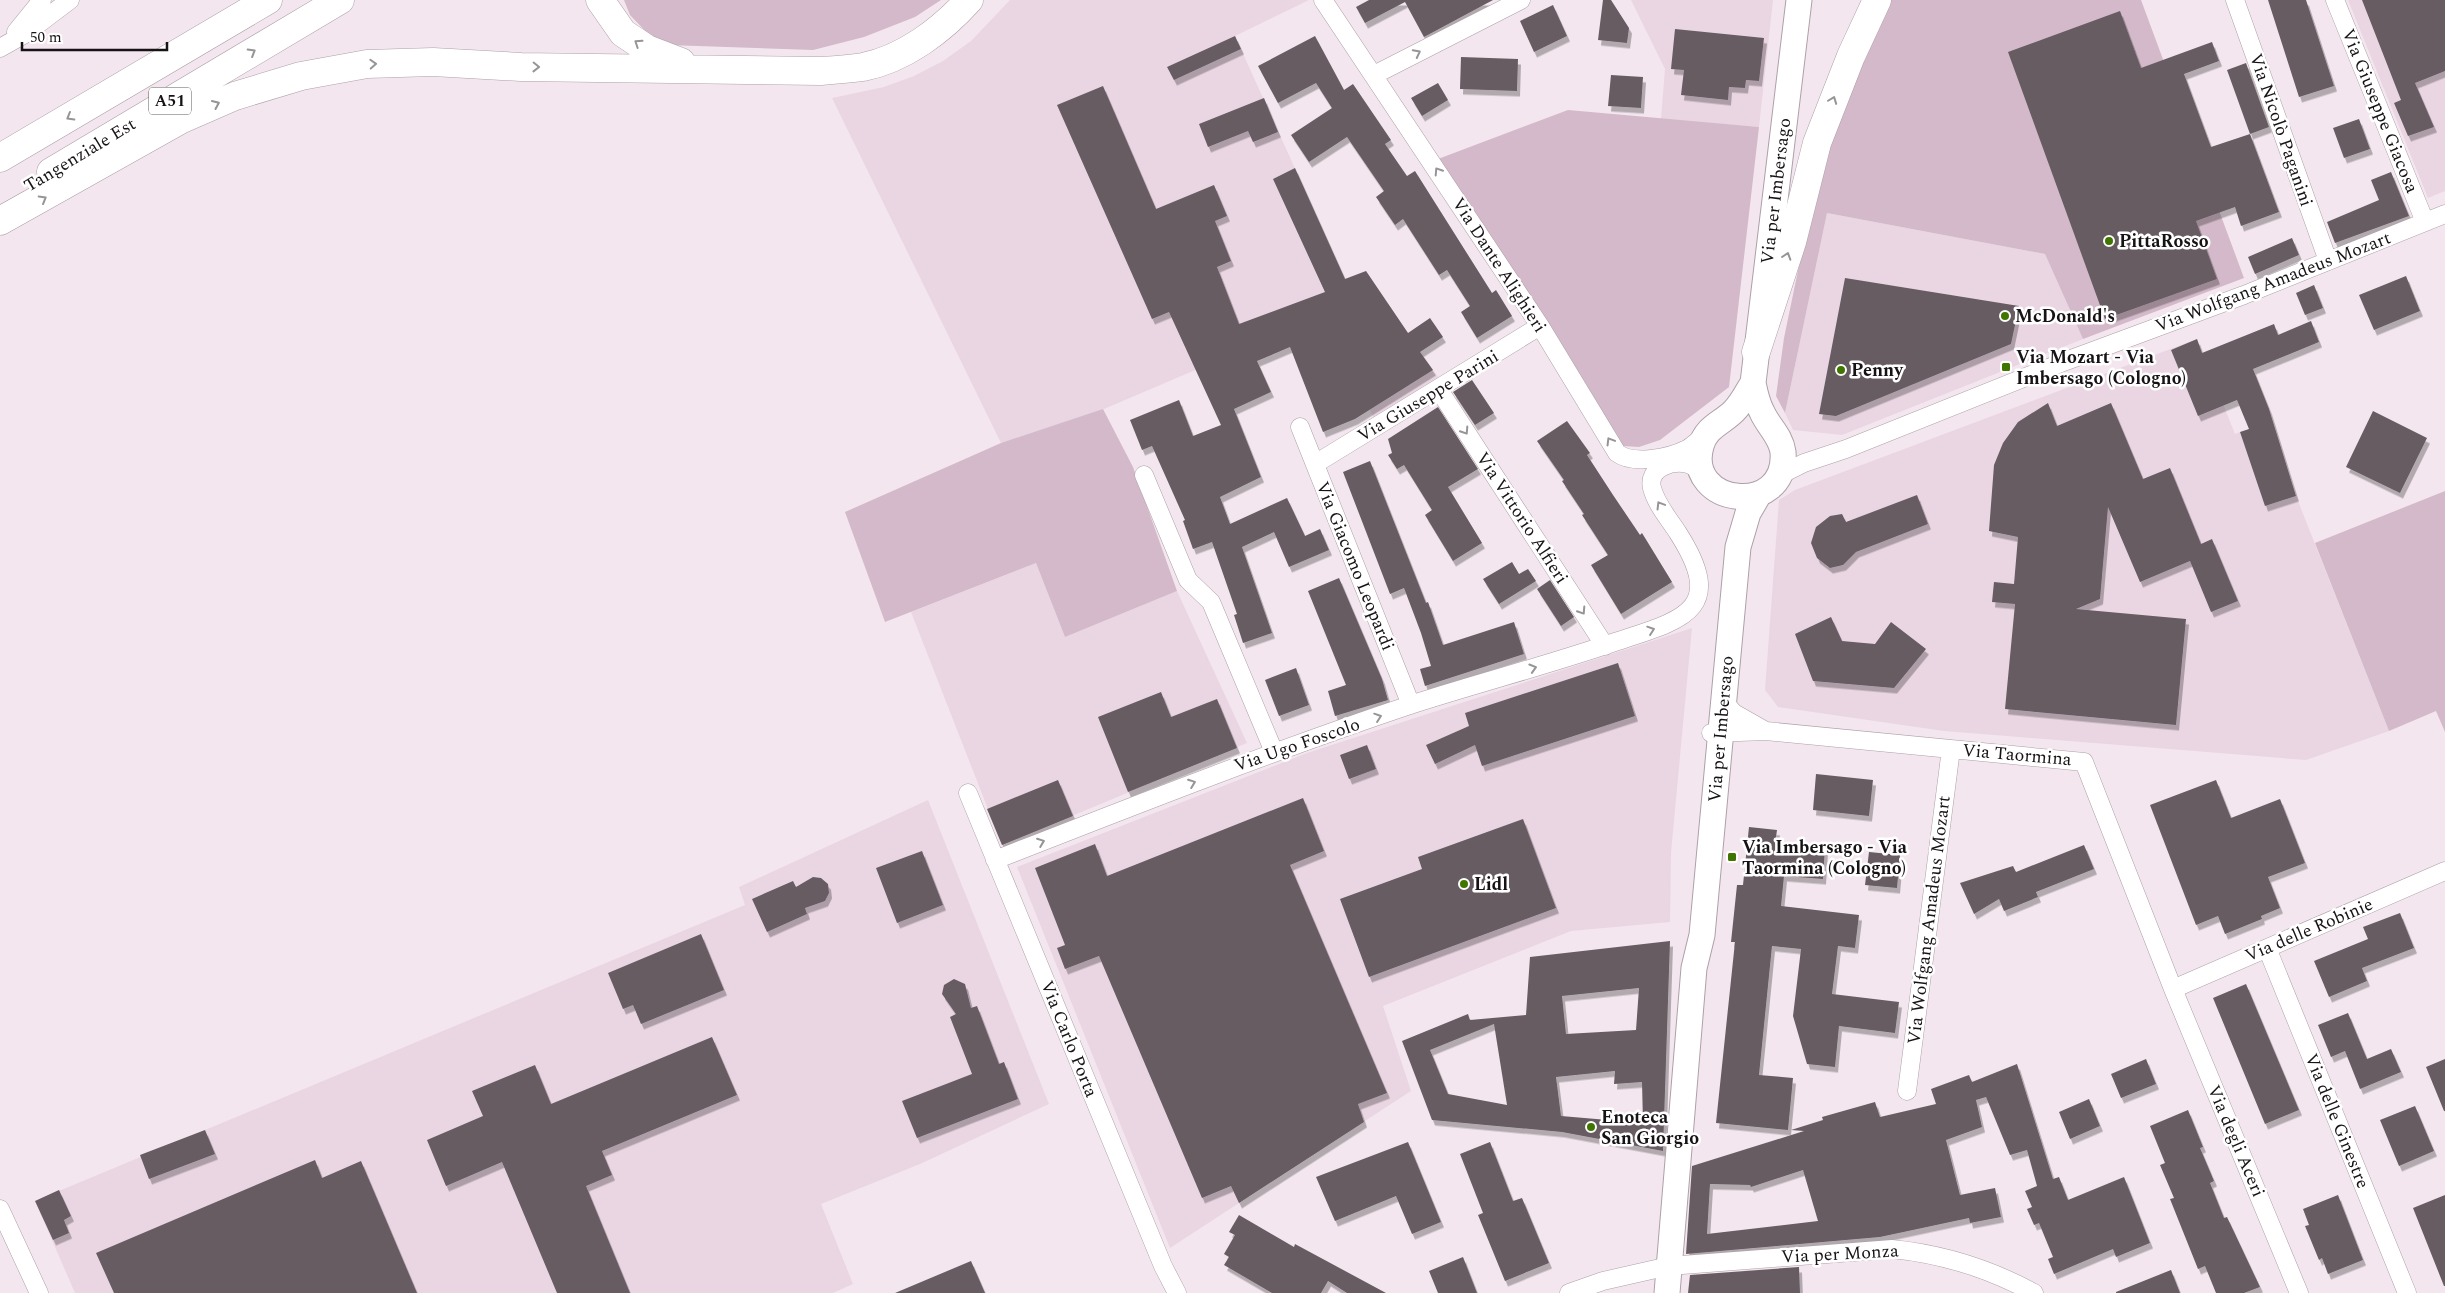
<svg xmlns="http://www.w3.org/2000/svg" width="2445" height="1293" font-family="Spectral,serif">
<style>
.built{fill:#ead6e2}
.green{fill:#d3b9c9}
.building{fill:#675c63;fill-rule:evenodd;filter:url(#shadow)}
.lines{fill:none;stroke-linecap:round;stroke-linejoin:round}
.minor-casing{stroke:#aca0a7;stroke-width:19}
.secondary-casing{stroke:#aca0a7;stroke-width:27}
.motorway-casing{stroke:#aca0a7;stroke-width:29}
.minor{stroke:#fff;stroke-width:18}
.secondary{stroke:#fff;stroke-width:25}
.motorway{stroke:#fff;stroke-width:28}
.oneway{stroke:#969496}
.poi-dot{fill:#407500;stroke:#fff;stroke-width:2}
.labels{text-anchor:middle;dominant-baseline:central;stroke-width:5;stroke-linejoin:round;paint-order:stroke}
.shield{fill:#fff;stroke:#5c595b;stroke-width:1}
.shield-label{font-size:16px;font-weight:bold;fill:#161215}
.street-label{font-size:18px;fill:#161215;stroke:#fff}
.poi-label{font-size:18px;font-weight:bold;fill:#161215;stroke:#fff;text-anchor:start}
</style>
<defs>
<filter id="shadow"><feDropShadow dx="3" dy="5.5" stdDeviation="0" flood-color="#0004"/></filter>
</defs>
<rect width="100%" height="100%" fill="#f3e6ee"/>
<path class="built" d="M1010,0H1309L1235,36L1345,279L1366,271L1440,380L1374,419L1334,329L1268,339L1104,409L1001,443L832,98L884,87L914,76L943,61L971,41Z
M1631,0H1773L1759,127L1661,119L1665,69Z
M2348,0H2445V191L2428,198Z
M1827,213L2045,254L2083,339L1842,435L1793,430L1785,413Z
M2197,339L2235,434L2240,432L2296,496L2389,731L2306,760L1944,731L1778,707L1765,690L1779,500L1795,490Z
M1036,563L1065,637L1177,591L1247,743L1002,845L911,612Z
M1692,628L1671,853L1670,922L1571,931L1383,1006L1411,1091L1170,1248L1017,867L1307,753Z
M928,800L1049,1104L920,1164L821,1204L853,1284L833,1293H75L35,1201L745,905L739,887Z"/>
<path class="green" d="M624,0H941L915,17L864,37L813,50L668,45L656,42L630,15Z
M1888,0H2141L2244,278L2083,339L2045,254L1827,213L1785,413L1776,396L1784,338L1810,213L1830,146Z
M1568,110L1759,127L1729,387L1660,440L1639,447L1623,446L1438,159Z
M1103,409L1133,467L1177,591L1065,637L1036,563L885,622L845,512L1001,443Z
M2445,491V732L2436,711L2389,731L2315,543Z"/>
<path class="building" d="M1369,0H1493L1424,37L1405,2L1365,23L1356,7Z
M1603,0H1611L1629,28L1627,43L1598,40Z
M2268,0H2306L2334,86L2299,97Z
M2362,0H2445V71L2415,83L2434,127L2408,136L2394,103L2401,100Z
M1553,5L1567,36L1534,52L1520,21Z
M2120,11L2141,68L2212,42L2219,61L2184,74L2211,147L2250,134L2279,212L2241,226L2235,207L2196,221L2217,279L2105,319L2008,52Z
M1675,29L1764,38L1759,81L1746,80L1745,88L1729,87L1728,100L1681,95L1684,70L1671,69Z
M1235,36L1241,49L1174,80L1167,67Z
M1315,36L1344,90L1353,84L1391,140L1385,144L1407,176L1415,171L1492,293L1496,290L1512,316L1477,338L1461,312L1470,306L1447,270L1439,275L1403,219L1395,225L1376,197L1384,191L1347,137L1309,162L1291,135L1332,108L1316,83L1278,103L1258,66Z
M1461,57L1518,59L1517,91L1460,89Z
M2246,63L2269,127L2250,134L2227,70Z
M1611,75L1643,77L1641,108L1608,106Z
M1438,83L1448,100L1422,116L1411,98Z
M1103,86L1156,209L1214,185L1227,216L1215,221L1231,261L1217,267L1239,324L1325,292L1273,179L1295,168L1345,279L1366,271L1408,333L1430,318L1443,337L1420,352L1433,370L1355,419L1323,432L1290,347L1257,361L1271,392L1234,409L1261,477L1220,497L1230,524L1287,498L1305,536L1320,529L1329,550L1289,567L1274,532L1242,547L1272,633L1243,643L1234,615L1237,614L1212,542L1193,549L1183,521L1185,520L1152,446L1142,450L1130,420L1179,400L1193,436L1221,425L1169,312L1152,319L1057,105Z
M1264,98L1278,132L1253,142L1248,131L1208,147L1199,124Z
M2359,119L2370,149L2344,158L2333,128Z
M2391,172L2409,216L2335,243L2327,222L2379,200L2371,180Z
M2292,238L2299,255L2255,274L2248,257Z
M2406,276L2420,311L2374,330L2359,295Z
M1845,278L2019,306L2011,344L1836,416L1819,414Z
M2314,285L2323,308L2305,315L2296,293Z
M2311,321L2319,342L2253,369L2269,409L2296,496L2265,506L2240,432L2249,429L2237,400L2198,416L2171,350L2197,339L2202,353L2274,324L2278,335Z
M1472,380L1494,413L1475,425L1453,392Z
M2048,403L2057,426L2111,403L2143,479L2170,468L2201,544L2212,539L2238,601L2211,612L2190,561L2140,582L2108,507L2100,599L2076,609L2186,619L2176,725L2005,709L2015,604L1992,602L1994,582L2014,584L2018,537L1989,531L1994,465L2003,443L2018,422Z
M1438,407L1478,469L1448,487L1482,543L1453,561L1425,515L1432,510L1404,465L1397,469L1388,455L1392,453L1388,439Z
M2373,411L2427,438L2400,493L2346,467Z
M1567,421L1590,453L1587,455L1613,495L1640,535L1642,533L1672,582L1621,614L1591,565L1608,555L1582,515L1584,514L1562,481L1564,480L1537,441Z
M1370,461L1426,603L1428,602L1443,645L1514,622L1524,654L1425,686L1420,669L1431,666L1421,633L1404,588L1390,594L1343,472Z
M1917,495L1928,524L1856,552L1843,565L1830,568L1817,558L1811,543L1816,527L1830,516L1842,514L1846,522Z
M1512,562L1519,574L1528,569L1536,581L1499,604L1483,579Z
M1339,578L1382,679L1388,700L1335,716L1328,691L1346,685L1308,591Z
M1550,580L1574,617L1561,626L1537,589Z
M1831,617L1842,641L1875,644L1891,622L1926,649L1894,688L1813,681L1795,634Z
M1618,663L1635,716L1482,766L1475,745L1435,764L1426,745L1469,726L1465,713Z
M1296,668L1309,705L1279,716L1265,680Z
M1161,692L1171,717L1217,699L1237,748L1128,792L1098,717Z
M1367,745L1376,769L1349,779L1340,755Z
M1816,774L1873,780L1869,816L1813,810Z
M1058,780L1073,816L1002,845L987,809Z
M2216,780L2231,818L2280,799L2305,863L2268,877L2280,908L2261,916L2262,919L2225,934L2218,916L2196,925L2150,805Z
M1303,798L1324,851L1290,865L1387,1093L1358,1104L1364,1122L1239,1203L1231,1186L1202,1198L1099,956L1065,969L1057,948L1065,945L1035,868L1095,844L1107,876Z
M1523,819L1556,908L1369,977L1340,899L1422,869L1418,857Z
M1749,827L1777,830L1775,844L1825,847L1823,879L1784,876L1781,906L1859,915L1855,948L1838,946L1832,994L1899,1002L1895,1033L1839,1026L1835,1067L1807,1064L1793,1016L1801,949L1772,946L1759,1075L1793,1078L1788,1130L1716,1123L1735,942H1731L1737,885H1743Z
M2084,845L2094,869L2036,892L2038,897L2004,911L1999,899L1974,914L1960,883L2013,866L2016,872Z
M922,851L943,905L897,923L876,868Z
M1869,852L1900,855L1897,888L1865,885Z
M813,877L821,878L828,884L829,893L825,901L805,908L807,914L767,932L752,899L793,881L796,887Z
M2400,913L2414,948L2362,968L2367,981L2329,997L2314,961L2368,939L2363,927Z
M701,934L724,990L641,1024L633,1005L623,1009L608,973Z
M1670,941L1663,1151L1562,1132L1432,1120L1402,1041L1468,1014L1470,1020L1526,1015L1530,957ZM1639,988L1636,1030L1566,1034L1562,996ZM1494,1024L1507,1105L1448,1094L1430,1050ZM1615,1071L1614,1084L1642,1082L1643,1123L1561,1116L1556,1077Z
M954,979L965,984L971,1008L977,1006L999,1064L1004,1062L1018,1099L917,1138L902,1101L972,1074L950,1017L956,1014L942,994L944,985Z
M2246,984L2299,1110L2265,1124L2213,998Z
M2348,1013L2367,1059L2391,1049L2401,1072L2360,1089L2345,1051L2331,1057L2318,1025Z
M712,1037L737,1095L602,1151L612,1175L586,1186L630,1293H557L502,1162L446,1186L427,1140L483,1116L472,1091L535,1065L551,1104Z
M2146,1059L2156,1084L2121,1098L2111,1074Z
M2445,1059V1111H2444L2426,1067Z
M2017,1064L2053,1179L2059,1177L2068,1200L2124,1177L2150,1243L2116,1257L2113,1249L2054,1274L2048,1259L2053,1257L2039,1223L2034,1225L2027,1209L2032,1207L2025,1191L2037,1186L2027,1150L2010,1155L1986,1097L1976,1100L1982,1127L1946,1140L1960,1195L1995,1188L2001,1217L1970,1223L1969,1218L1880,1237L1686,1254L1692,1166L1804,1131L1791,1130L1823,1120L1822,1117L1875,1102L1880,1117L1936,1104L1931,1089L1969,1075L1972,1082ZM1803,1170L1818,1221L1707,1234L1710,1184L1750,1185L1751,1187Z
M2089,1099L2100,1126L2070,1139L2059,1112Z
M2415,1106L2434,1151L2399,1166L2380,1120Z
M2188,1110L2203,1147L2200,1148L2214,1181L2210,1183L2224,1218L2227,1217L2260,1287L2244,1293H2216L2205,1266L2198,1269L2170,1199L2174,1198L2160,1165L2165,1163L2150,1126Z
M205,1130L215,1154L149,1179L140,1155Z
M1408,1142L1441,1222L1412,1234L1396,1196L1335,1221L1316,1177Z
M1490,1142L1513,1201L1522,1198L1549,1263L1505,1281L1478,1215L1483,1213L1460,1154Z
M315,1160L322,1178L361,1161L417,1293H114L96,1253Z
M59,1190L71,1216L64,1220L69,1233L53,1240L35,1201Z
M2338,1195L2363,1260L2328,1274L2322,1258L2319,1260L2305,1226L2309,1225L2303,1209Z
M2445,1195V1286H2444L2413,1208Z
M1239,1215L1294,1247L1295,1244L1386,1293H1347L1328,1281L1321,1293H1272L1224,1265L1229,1257L1224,1254L1235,1235L1229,1232Z
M1463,1257L1477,1293H1438L1429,1271Z
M971,1261L985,1293H895Z
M1799,1267L1800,1293H1688L1690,1275Z
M2171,1270L2180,1293H2116V1292Z"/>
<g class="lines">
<g class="minor-casing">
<path id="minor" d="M1323,0L1540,326L1617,453C1633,465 1669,458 1687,449C1694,445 1699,439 1706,434
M2235,0L2328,261
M2335,0L2425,222
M16,32L42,0
M0,48L25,34L70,0
M1374,75L1521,0
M1439,390L1605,646
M1300,427L1411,705
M1315,464L1540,326
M1144,475L1188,580L1211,602L1274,752
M1778,476L1804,463L1846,449L2066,361L2244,295L2445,214
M1724,702L1734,713L1764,730
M1711,733L1766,731L2084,762L2173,989L2299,1293
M968,793L1163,1266L1177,1293
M995,860C1133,806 1270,752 1410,705C1478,683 1548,665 1615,642C1682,620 1728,611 1678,533C1669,519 1656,504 1652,488C1647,468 1672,460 1688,464C1694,466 1698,469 1703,474
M2267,948L2407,1293
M2173,989L2445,871
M1907,1091L1951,749
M0,1209L39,1293
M1569,1293L1603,1281L1669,1266L1892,1249C1942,1254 1990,1269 2034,1293"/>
</g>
<g class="secondary-casing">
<path id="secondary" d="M1753,383C1747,392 1742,403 1734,411C1721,424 1706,427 1701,446C1684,506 1788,518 1783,452C1781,436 1768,426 1762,412C1757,403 1755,393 1753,383L1799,0
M1667,1293L1694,968L1702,935L1738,547L1748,513L1759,494"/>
</g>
<g class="motorway-casing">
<path id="motorway" d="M600,0L623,33L647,49L681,62
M0,158L268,0
M51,172L340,0
M0,221L180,120L235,96L301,76L367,64L433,62L521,67L821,71C835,70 849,69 863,67C904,59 942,30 969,0
M1756,352L1792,242L1817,143L1851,56L1877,0"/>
</g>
<use href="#minor" class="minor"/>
<use href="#secondary" class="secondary"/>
<use href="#motorway" class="motorway"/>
</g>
<defs><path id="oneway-chevron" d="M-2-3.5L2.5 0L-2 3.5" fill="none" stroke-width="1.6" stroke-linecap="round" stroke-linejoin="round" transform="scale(1.25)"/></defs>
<g class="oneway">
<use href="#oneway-chevron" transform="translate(638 43) rotate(-146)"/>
<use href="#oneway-chevron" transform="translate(252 52) rotate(-31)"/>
<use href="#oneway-chevron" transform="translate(1417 53) rotate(-27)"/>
<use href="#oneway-chevron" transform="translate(373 64) rotate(-3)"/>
<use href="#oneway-chevron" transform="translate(536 67) rotate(1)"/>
<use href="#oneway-chevron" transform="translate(1833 100) rotate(-69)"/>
<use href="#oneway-chevron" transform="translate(216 104) rotate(-24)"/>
<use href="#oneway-chevron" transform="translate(70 117) rotate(150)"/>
<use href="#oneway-chevron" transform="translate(1438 171) rotate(-123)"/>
<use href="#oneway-chevron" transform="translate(43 199) rotate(-30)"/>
<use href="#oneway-chevron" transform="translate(1787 256) rotate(-72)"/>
<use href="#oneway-chevron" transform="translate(1465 431) rotate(57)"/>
<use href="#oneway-chevron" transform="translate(1610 441) rotate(-121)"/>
<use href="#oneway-chevron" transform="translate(1660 505) rotate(-121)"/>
<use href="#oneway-chevron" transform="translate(1582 611) rotate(57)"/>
<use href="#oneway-chevron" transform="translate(1651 630) rotate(-19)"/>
<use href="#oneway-chevron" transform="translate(1533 668) rotate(-17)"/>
<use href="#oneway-chevron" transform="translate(1378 717) rotate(-19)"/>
<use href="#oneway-chevron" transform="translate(1192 783) rotate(-21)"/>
<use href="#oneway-chevron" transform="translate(1041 842) rotate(-21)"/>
</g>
<g class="poi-dot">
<circle cx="2109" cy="241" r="5"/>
<circle cx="2005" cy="316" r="5"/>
<rect x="2001" y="362" width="10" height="10" rx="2.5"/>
<circle cx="1841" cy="370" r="5"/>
<rect x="1727" y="852" width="10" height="10" rx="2.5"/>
<circle cx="1464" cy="884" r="5"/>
<circle cx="1591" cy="1127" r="5"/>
</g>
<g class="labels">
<rect class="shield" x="149" y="87.5" width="42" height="27" rx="4"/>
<g class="shield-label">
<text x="170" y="101">A51</text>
</g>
<g class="street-label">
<text transform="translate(2380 111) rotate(68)">Via Giuseppe Giacosa</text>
<text transform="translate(2281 130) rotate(71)">Via Nicolò Paganini</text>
<text transform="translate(80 155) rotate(-31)">Tangenziale Est</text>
<text transform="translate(1776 191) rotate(-83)">Via per Imbersago</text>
<text transform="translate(1499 265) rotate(57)">Via Dante Alighieri</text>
<text transform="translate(2273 282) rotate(-21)">Via Wolfgang Amadeus Mozart</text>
<text transform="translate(1428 396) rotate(-31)">Via Giuseppe Parini</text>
<text transform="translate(1522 518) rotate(57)">Via Vittorio Alfieri</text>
<text transform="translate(1355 566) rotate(68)">Via Giacomo Leopardi</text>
<text transform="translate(1721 729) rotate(-85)">Via per Imbersago</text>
<text transform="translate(1297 745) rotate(-19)">Via Ugo Foscolo</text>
<text transform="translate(2017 755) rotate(5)">Via Taormina</text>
<text transform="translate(1929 920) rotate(-83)">Via Wolfgang Amadeus Mozart</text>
<text transform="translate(2309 930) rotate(-23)">Via delle Robinie</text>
<text transform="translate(1069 1039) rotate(68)">Via Carlo Porta</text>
<text transform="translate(2337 1121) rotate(68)">Via delle Ginestre</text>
<text transform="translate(2236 1141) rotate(67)">Via degli Aceri</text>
<text transform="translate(1840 1254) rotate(-3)">Via per Monza</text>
</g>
<g class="poi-label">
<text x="2119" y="241">PittaRosso</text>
<text x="2015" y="316">McDonald's</text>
<text x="2016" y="357">Via Mozart - Via<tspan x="2016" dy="21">Imbersago (Cologno)</tspan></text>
<text x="1851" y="370">Penny</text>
<text x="1742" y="847">Via Imbersago - Via<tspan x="1742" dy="21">Taormina (Cologno)</tspan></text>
<text x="1474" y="884">Lidl</text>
<text x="1601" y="1117">Enoteca<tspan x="1601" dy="21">San Giorgio</tspan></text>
</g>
</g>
<path d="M22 42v8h145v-8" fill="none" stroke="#161215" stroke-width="2.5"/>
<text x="30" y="42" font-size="15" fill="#161215" stroke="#ffffff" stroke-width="4" paint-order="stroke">50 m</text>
</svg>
